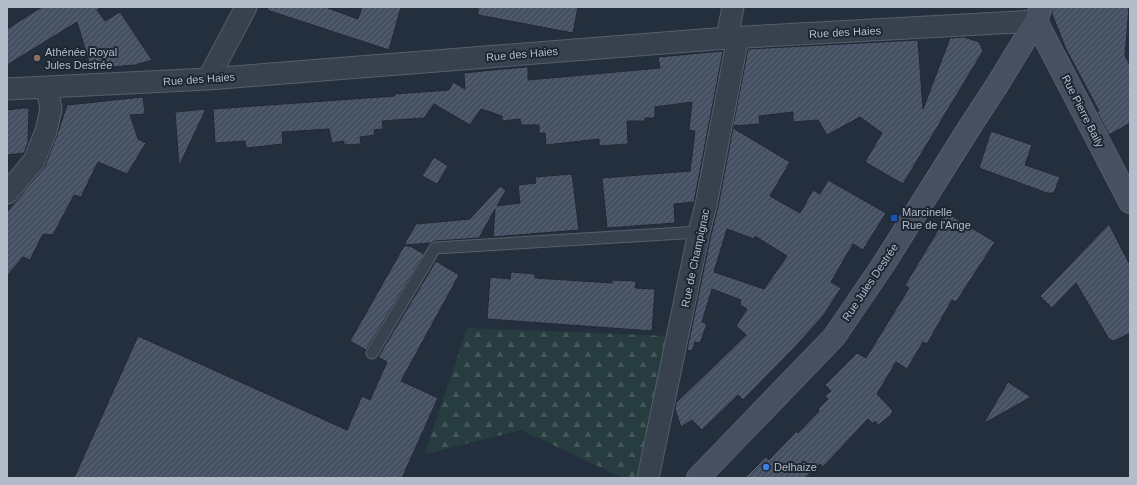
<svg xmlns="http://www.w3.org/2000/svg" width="1137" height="485" font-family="Arial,sans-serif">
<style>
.forest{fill:url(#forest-firs)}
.building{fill:url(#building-hatch);stroke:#1f2835;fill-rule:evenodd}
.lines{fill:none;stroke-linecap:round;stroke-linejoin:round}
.lane-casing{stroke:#565f6c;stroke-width:13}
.street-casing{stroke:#565f6c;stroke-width:23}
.secondary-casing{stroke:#565f6c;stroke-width:24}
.lane{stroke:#38414e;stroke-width:11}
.street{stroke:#38414e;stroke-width:21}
.secondary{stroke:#465061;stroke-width:22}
.education-dot{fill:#8d6e63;stroke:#1d2633;stroke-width:1.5}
.transit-dot{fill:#1a4fb4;stroke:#1d2633;stroke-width:1.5}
.shop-dot{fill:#3f7fe0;stroke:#1d2633;stroke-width:1.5}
.labels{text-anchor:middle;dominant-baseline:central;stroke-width:4;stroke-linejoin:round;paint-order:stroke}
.street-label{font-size:11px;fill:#b4bcc9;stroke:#1d2633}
.poi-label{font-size:11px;fill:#b4bcc9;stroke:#1d2633;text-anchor:start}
</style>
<defs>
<pattern id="forest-firs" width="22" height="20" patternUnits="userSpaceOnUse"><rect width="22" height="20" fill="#263c3f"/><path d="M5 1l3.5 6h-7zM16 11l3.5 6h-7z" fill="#435659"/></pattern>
<pattern id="building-hatch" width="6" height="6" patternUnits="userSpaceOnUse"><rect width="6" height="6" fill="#455162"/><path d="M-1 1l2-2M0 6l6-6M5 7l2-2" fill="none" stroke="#5d6877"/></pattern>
</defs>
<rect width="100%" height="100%" fill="#242f3e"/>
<path class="forest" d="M467,328L669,336L636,478H623L521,430L425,454Z"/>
<path class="building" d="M42,7H102L97,10L105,21L120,12L152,60L135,65L91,69L77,22L7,65V29Z
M268,7H325L358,19L362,7H401L389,50L267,10Z
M478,7H578L573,33L478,15Z
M1053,7H1129L1125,56L1130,65V123L1109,135L1097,112L1099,111L1066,49L1052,14Z
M964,37L979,42L983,51L903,184L865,162L882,133L860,117L827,135L818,120L793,122V112L759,116L760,124L733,126L748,49L918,40L923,109L950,38Z
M723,51L694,202L674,204L675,223L607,228L602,178L690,171L695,131L689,130L692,102L655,107V118H645V121H627L628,144L599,146V139L546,145L545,133H539V125H521L520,119L502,121V116L481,109L470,125L434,104L424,118L382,121L383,129L374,130L375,135L360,137L361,144L344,145V141L332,143L329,129L282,132L283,144L246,148L245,141L215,143L213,109L395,96V94L449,90L453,82L465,89L464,73L503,69L528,67V80L660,68L658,57Z
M143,97L145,114L130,115L138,139L146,143L127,174L98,162L81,197L74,195L53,235L43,234L30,260L23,257L7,276V212L45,166L57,135L67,105Z
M23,108H29L28,143L24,153L7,155V110Z
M206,109L179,166L175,112Z
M733,128L790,162L770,196L800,213L813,190L820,194L828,180L886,213L863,250L853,244L831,282L841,288L823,316L792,350L743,400L738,395L702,430L692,420L681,427L675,409L676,403L746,335L736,326L747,309L740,305L741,300L712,289L702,322L707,324L700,343L695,342L692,351L687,350L711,235L718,207ZM727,229L754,239L755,236L787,256L764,289L714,272Z
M991,131L1032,145L1025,165L1060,177L1054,193H1047L979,168Z
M434,157L448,166L437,184L422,176Z
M572,174L579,230L493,237L495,209L479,238L435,241L431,243L404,245L416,224L470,219L500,186L506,190L497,206L520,203L518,185L536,183L535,177Z
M945,212L995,242L956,302L952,300L927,344L923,342L907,369L896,362L877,394L893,411L890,416L878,425L875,421L873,424L868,419L823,467L820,464L805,478H745L766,457L769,460L797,431L798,433L819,411L818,409L828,399L825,396L831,391L825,385L857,353L866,358L909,288L905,285L940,227L938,226Z
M1109,224L1130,265V333L1114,341L1109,339L1076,283L1052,308L1040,296Z
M404,246H410L424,254L366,350L350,341Z
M436,261L459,275L401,381L438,398L402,478H74L138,336L347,430L362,396L370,400L387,362L378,357Z
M511,272L535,274V278L612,283V280L636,281L635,288L655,289L652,331L487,319L490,277L510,279Z
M1008,382L1031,397L983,424Z"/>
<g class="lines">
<g class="lane-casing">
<path id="lane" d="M372,353L435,248L699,232"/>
</g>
<g class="street-casing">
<path id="street" d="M727,38L733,7
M208,79L246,7
M7,89L208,79L727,38L1036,21
M7,193L34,161L46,131L51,109L47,88
M648,478L699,232L706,205L738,37"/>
</g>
<g class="secondary-casing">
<path id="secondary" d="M1036,21L1130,202
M698,478L834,337L883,265L971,125L999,82L1036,21L1041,7"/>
</g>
<use href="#lane" class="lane"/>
<use href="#street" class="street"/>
<use href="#secondary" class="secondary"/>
</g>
<circle class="education-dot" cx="37" cy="58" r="4"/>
<rect class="transit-dot" x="890" y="214" width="8" height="8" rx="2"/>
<circle class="shop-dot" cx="766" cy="467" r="4"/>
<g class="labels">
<g class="street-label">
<text transform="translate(845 32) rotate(-3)">Rue des Haies</text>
<text transform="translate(522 54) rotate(-5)">Rue des Haies</text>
<text transform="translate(199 79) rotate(-4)">Rue des Haies</text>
<text transform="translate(1083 111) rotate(63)">Rue Pierre Baily</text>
<text transform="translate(695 258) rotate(-78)">Rue de Champignac</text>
<text transform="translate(870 282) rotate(-56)">Rue Jules Destrée</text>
</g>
<g class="poi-label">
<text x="45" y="52">Athénée Royal<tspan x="45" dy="13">Jules Destrée</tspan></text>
<text x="902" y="212">Marcinelle<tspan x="902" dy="13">Rue de l'Ange</tspan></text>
<text x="774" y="467">Delhaize</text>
</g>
</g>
<rect width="1137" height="485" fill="none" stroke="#b4bcc9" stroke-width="16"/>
</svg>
